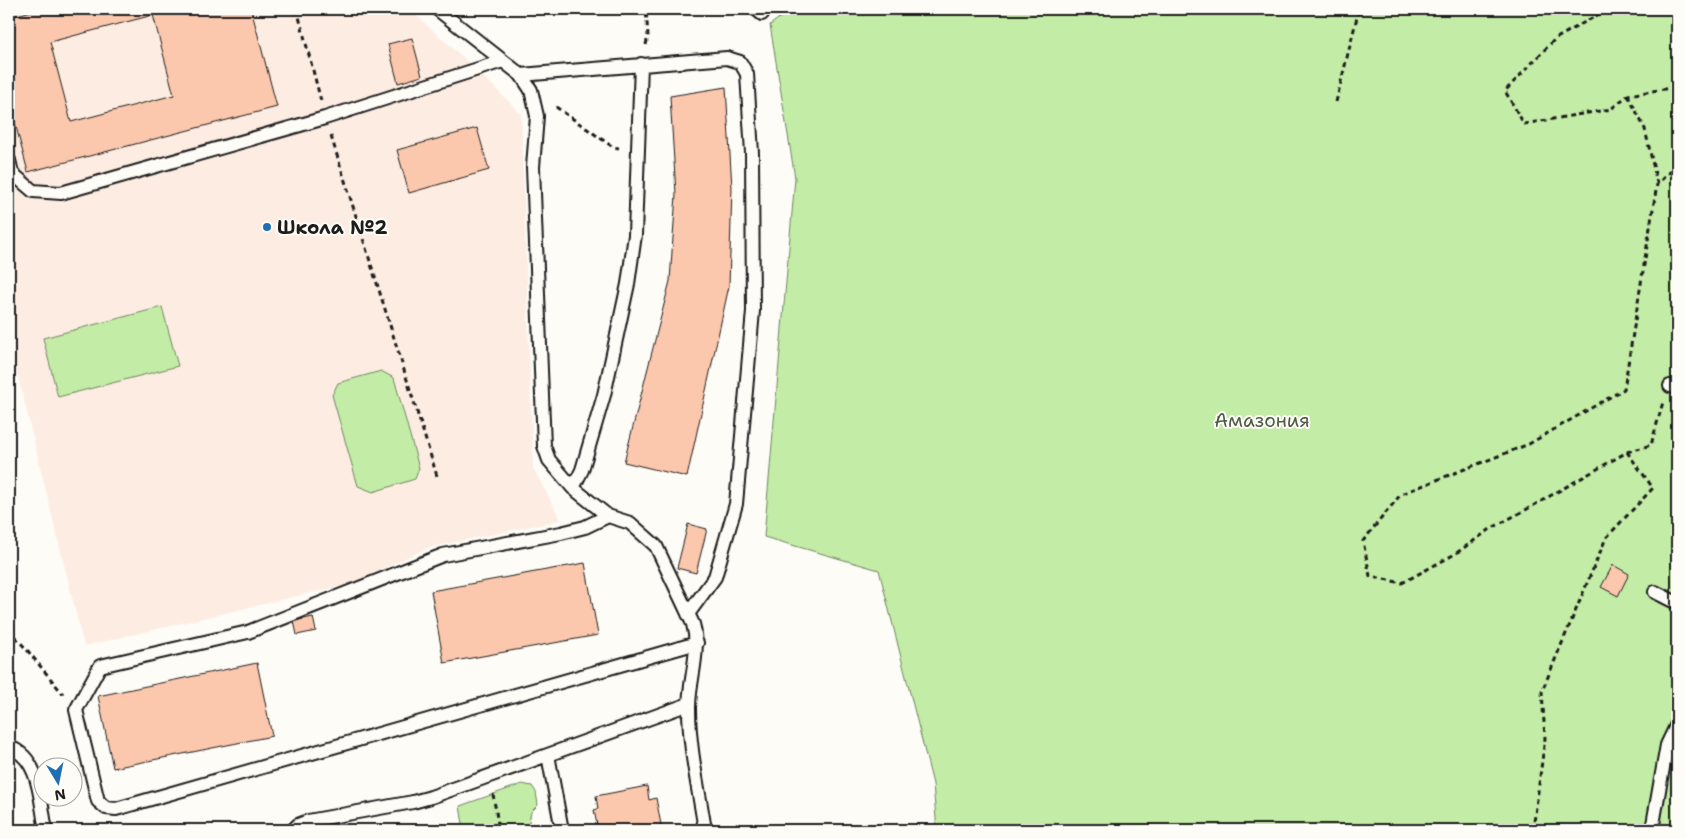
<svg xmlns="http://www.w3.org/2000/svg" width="1686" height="839" font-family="'Shantell Sans',sans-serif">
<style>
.built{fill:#fdece1}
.green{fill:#c3eca7;stroke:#708462}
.building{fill:#fcc8ad;stroke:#1c1c1c;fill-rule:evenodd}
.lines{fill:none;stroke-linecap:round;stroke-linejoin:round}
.lane-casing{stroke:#1c1c1c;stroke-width:16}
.path{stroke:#1c1c1c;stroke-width:3;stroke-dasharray:5 4;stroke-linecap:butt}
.lane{stroke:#fdfcf7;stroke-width:12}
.poi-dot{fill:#1f6fb2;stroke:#fdfcf7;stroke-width:2}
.labels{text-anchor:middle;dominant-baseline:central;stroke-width:4;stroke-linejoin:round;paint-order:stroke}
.poi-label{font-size:19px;font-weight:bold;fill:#1c1c1c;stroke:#fdfcf7;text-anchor:start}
.park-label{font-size:19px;fill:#4e5a46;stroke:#fdfcf7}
</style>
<rect width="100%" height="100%" fill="#fdfcf7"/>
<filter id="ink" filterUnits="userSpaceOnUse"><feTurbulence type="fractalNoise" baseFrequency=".02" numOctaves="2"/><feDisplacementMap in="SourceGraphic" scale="10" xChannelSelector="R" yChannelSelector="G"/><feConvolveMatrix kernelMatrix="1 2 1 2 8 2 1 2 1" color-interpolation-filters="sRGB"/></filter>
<g filter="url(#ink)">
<path class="built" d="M9,9H409L477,70L521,114L533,468L561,520L427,548L353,583L84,646L9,339Z"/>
<path class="green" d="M791,9H1677V830H937L933,784L879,570L764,537L795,178L770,25Z
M162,307L178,366L58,397L43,338Z
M381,371L394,378L419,468L415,479L373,492L358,486L332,395L338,383Z
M522,784L532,786L536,792L538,805L531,812L529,822L534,830H464L460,806Z"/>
<path class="building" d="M39,9H251L277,107L28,172L9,100V17ZM153,15L174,95L71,122L50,42Z
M412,38L422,76L398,83L388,44Z
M726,87L732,188L729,286L687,477L624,462L670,281L676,194L670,96Z
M477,128L489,170L409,193L397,150Z
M688,524L707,529L696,573L677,568Z
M585,563L598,635L444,663L431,591Z
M1613,565L1629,574L1618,596L1601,587Z
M313,617L316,631L297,635L294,621Z
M257,663L272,736L113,768L98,696Z
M647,786L649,800L656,798L662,830H598L594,810L598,809L596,796Z"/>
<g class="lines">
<g class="lane-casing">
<path id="lane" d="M437,9L521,75L531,90L537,116L533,167L544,446L549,460L573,488L608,516L630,523L656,546L693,624C701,653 689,679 689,708C689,749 699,790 705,830
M756,9L762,14
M521,75L727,58L740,62L747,74L752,153L753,311L736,504L715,577L688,614
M9,160L12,173L33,191L61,193L325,118L503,61
M1670,386L1677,387
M573,488L582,470L604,395L628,284L635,235L641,64
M608,516L585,527L561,533L443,555L248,632L100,666L76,710L98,801L106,808L116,809L697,643
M1655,592L1677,603
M9,747C41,758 40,802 46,830
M548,755L562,830
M293,830L298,825L308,821L413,802L431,797L689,704
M1652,830L1667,745L1677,724"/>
</g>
<path class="path" d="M297,9L321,101
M1608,9L1555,39L1505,91L1524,124L1611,109L1628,95L1677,87
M646,45L648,36L646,9
M1628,95L1645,129L1657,183
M1336,102L1359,9
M556,107L613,147L619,148
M331,136L437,476
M1627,452L1651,445L1663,402
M9,630L28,651L63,694
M493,794L499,830
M1533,830L1545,738L1542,691L1606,538L1653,488L1627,452L1529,508L1492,528L1455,554L1402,583L1370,576L1363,541L1401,494L1529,444L1624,389L1657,184L1677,165"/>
<use href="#lane" class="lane"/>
</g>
</g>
<circle class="poi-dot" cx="267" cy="227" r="5"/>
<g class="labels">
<g class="poi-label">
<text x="277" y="227">Школа №2</text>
</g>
<g class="park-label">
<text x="1262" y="420">Амазония</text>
</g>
</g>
<rect width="1686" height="839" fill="none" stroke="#fdfcf7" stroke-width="30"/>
<rect x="15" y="15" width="1656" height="809" fill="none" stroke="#1c1c1c" stroke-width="2" filter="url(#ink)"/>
<g transform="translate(58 782) rotate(170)"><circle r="24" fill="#fdfcf7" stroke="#a3a29f"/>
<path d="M0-4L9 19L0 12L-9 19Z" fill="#1f6fb2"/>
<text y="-8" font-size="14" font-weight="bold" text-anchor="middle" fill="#1c1c1c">N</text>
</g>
</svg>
